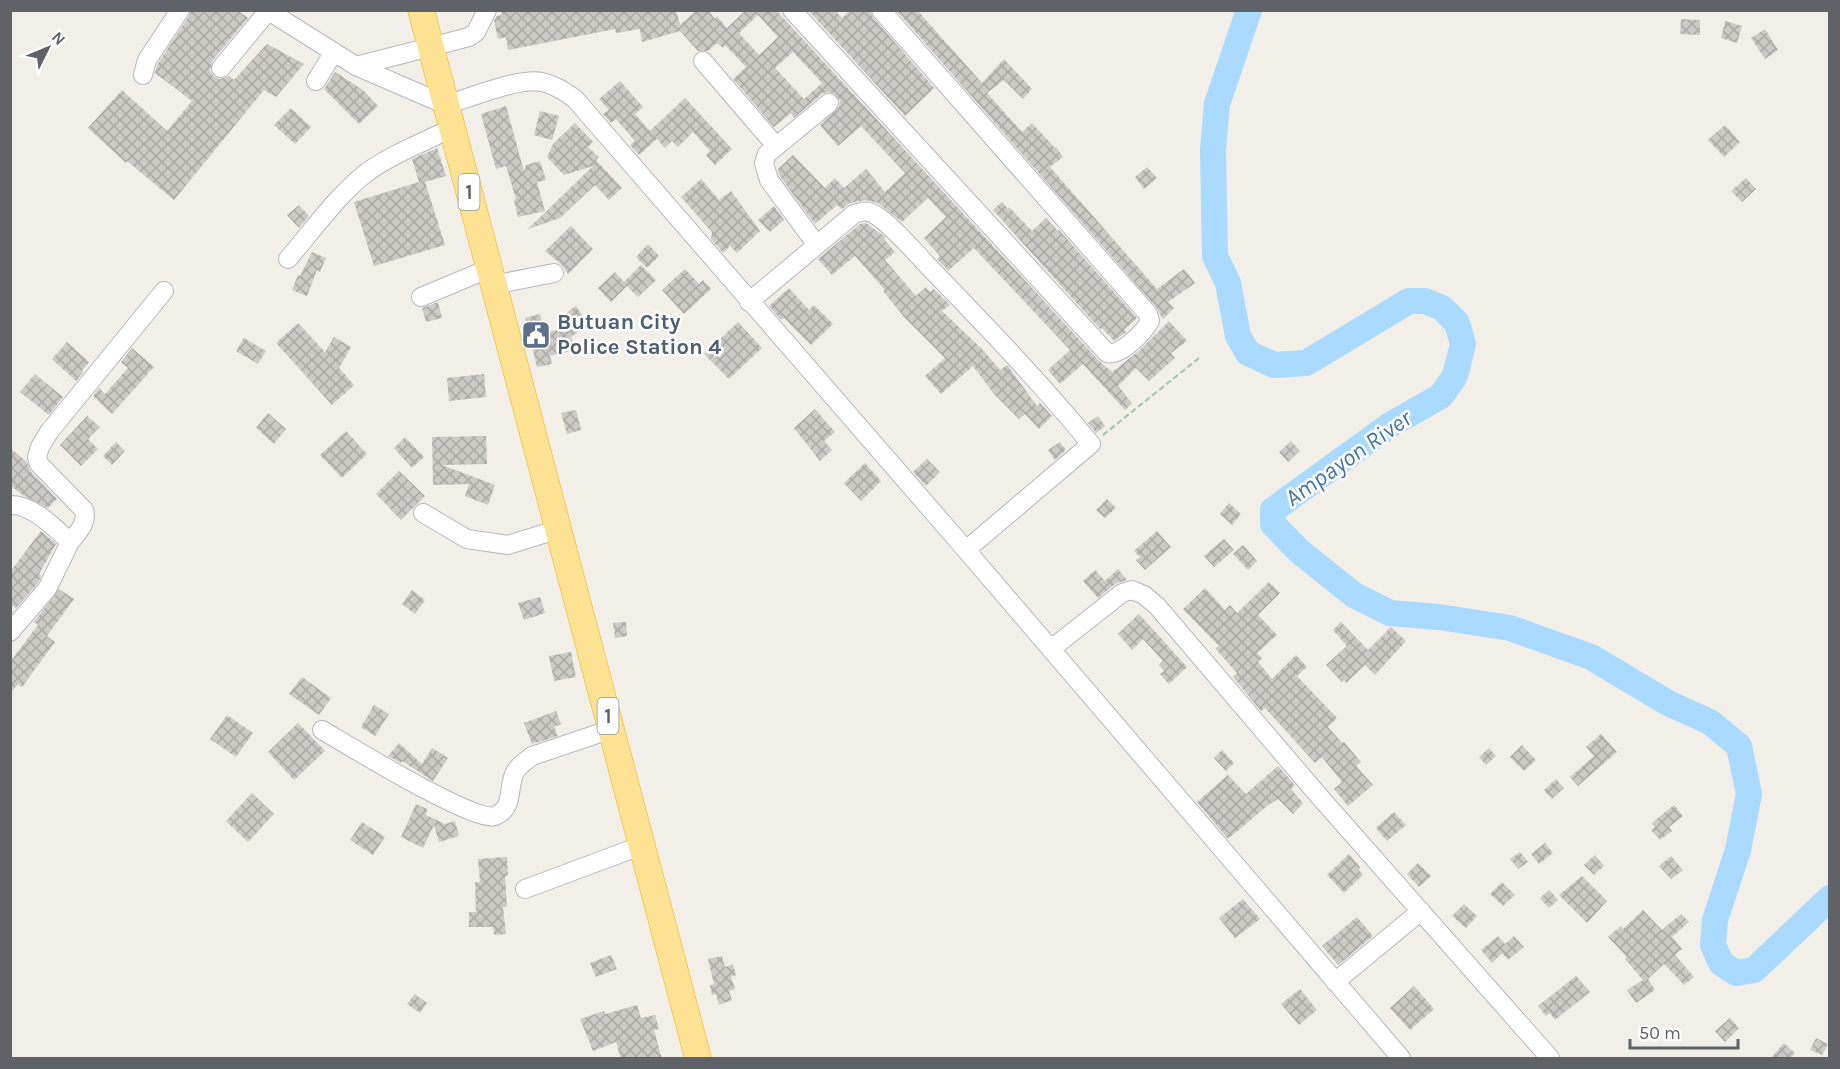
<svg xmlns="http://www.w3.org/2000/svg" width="1840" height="1069" font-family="Karla,sans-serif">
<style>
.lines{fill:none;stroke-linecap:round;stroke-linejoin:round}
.river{stroke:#aadaff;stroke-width:26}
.building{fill:url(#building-cross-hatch);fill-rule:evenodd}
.minor-casing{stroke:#b5b8bc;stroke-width:20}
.highway-casing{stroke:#f9ab00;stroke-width:27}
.path{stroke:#9cc7a9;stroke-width:2;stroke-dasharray:6 3;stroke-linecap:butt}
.minor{stroke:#fff;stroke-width:18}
.highway{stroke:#fde293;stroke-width:26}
.labels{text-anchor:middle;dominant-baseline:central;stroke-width:5;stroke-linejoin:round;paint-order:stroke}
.shield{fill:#fff;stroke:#8f9295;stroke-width:1.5}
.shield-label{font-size:21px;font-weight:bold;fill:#5f6368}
.service-label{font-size:22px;font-weight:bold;fill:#4e5e75;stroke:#fff;text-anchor:start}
.water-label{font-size:24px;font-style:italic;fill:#4174aa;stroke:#fff}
</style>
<defs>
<pattern id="building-cross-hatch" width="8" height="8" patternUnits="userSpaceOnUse" patternTransform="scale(1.5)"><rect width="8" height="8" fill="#cccac5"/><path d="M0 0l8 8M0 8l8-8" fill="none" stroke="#a9a8a4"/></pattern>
</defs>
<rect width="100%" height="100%" fill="#f1efe8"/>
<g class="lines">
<path class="river" d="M1249,10L1217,104L1213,149L1215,256L1228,283L1238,336L1248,353L1274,365L1306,363L1409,301H1425L1442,308L1457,323L1463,344L1455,376L1441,396L1390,425L1273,510V524L1299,551L1354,595L1390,613L1439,617L1510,628L1591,657L1668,703L1710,722L1739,746L1749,794L1738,850L1715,920L1713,945L1721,963L1736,973L1754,970L1830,898"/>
</g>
<path class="building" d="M191,10H237L248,18L212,61L210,71L214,77L220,79L229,76L234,80L267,44L304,64L276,97L264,90L174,200L127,161L126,163L88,128L122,90L167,131L192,101L155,73L157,65L189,16Z
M501,10H676L680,25L697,10H708L715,19L717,16L727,28L746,10H776L1099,361L1112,372L1139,351L1169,321L1187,341L1171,353L1175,358L1149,381L1136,368L1118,386L1132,403L1125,410L1083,364L1060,384L1048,370L1070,350L974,248L948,271L944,266L937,259L940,256L924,238L946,217L928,198L902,222L878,203L865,200L850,203L842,209L837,205L815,224L779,175L778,169L793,155L825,188L835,178L844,188L866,169L885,192L905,173L861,126L838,146L820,125L839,107L840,101L833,93L828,92L822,94L794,118L791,113L774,127L733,79L746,67L725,45L723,48L717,43L708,51H698L680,31L642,42L640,29L616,33L615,29L508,50L506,37L498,39L494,20L497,16L502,15ZM758,15L778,37L759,55L739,33ZM793,52L822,83L804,99L775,68Z
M808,10H835L842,18L850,10H870L873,17L934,88L905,116Z
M896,10H917L982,83L1004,59L1032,89L1023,99L1004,80L987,93L1022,132L1032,123L1055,148L1056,147L1063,157L1050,167L1157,289L1184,269L1195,283L1168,302L1174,308L1163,319L1156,307Z
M1681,19L1700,20V35L1680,34Z
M1725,21L1742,26L1737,43L1721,38Z
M1765,29L1778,50L1765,59L1751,38Z
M335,72L363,90L378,106L359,124L324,89Z
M620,81L643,107L635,114L650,131L685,98L732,149L715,165L706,155L710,151L693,132L678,147L672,141L665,148L657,139L639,155L630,145L635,141L616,119L611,123L603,114L609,110L599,99Z
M506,106L524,171L526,165L540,161L546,180L537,182L545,211L518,217L514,200L516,199L506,166L496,169L481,114Z
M291,108L311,127L295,144L274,125Z
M540,111L559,116L552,140L534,135Z
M575,123L593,142L588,147L599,157L596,160L622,188L609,200L595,185L560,218L528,229L593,166L564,175L547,157L553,144Z
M1725,125L1740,142L1724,157L1708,140Z
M437,148L446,176L425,182L445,245L374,266L354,202L419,182L412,159Z
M1147,167L1157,178L1144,189L1135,177Z
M1746,178L1756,189L1742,202L1731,191Z
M701,179L719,200L731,191L760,231L737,253L730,246L723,253L711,239L712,232L681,197Z
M1002,202L1008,209L1009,207L1032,231L1046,218L1058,231L1059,230L1137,318L1124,330L1126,332L1114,341L1102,328L1100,329L993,210Z
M299,205L309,216L299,228L287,215Z
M774,206L784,220L770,232L758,220Z
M866,223L885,237L884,239L895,252L885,260L916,296L926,287L930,292L934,289L950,305L942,311L984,351L1000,370L1007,365L1037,406L1040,403L1052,416L1039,429L1025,414L1019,419L995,395L973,366L941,394L925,376L945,358L905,318L883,291L885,290L855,256L832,275L818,259L860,224Z
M571,226L593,249L568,274L562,265L545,251Z
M648,244L659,256L647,268L636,257Z
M312,252L326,258L320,272L317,270L307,296L292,290L298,275L300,276Z
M641,265L656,280L638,297L627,286L611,302L598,288L615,272L624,282Z
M685,269L699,284L703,280L711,289L684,314L662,290Z
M789,288L809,310L814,305L833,324L811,345L784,318L781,320L769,306Z
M438,302L442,318L426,322L422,308Z
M576,306L587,322H592L571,337L574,350L550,356L552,364L537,367L525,318L540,314L545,333L574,325L566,313Z
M738,322L762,348L729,379L704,354Z
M298,323L325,352L334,337L351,347L339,368L354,385L332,405L276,343Z
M244,338L266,351L258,364L236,351Z
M67,342L89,362L82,371L83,372L76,381L52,359Z
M132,348L154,367L112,414L93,396L99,388L105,394L128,368L121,362Z
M35,374L63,397L49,415L20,392Z
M484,374L486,397L449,401L447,378Z
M815,409L835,432L824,441L832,450L820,461L794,428Z
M576,410L581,430L567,434L561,413Z
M268,413L286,429L274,444L256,428Z
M87,416L100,427L88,439L98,449L81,466L60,445Z
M1098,416L1105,426L1096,433L1088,423Z
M346,431L367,454L342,478L320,455Z
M486,436L487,464L442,465L495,485L488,505L465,496L469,484L433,485L432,437Z
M405,437L424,457L412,468L394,448Z
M1291,441L1300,451L1288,462L1279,452Z
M116,442L125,451L112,465L103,456Z
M1060,442L1066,450L1055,460L1048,450Z
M10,448L27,462L31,472L57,499L48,508L24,496L10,485Z
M927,459L940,472L926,486L913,472Z
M865,463L881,481L861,501L844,483Z
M399,471L425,496L401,520L376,494Z
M1107,499L1116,508L1105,518L1096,510Z
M1229,503L1241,514L1232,525L1220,514Z
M41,531L56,544L39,574L41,576L38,583L16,608L10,605V572Z
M1157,531L1171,547L1145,570L1136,560L1140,557L1134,551Z
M1224,539L1234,550L1214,567L1204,556Z
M1243,545L1257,561L1248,570L1233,554Z
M1118,569L1127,580L1115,584L1098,598L1083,581L1095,570L1105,581Z
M1269,582L1280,593L1258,615L1277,635L1257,653L1262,658L1258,662L1272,679L1296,655L1307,667L1297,676L1337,718L1328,727L1342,743L1344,742L1361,762L1356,766L1373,785L1348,806L1334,789L1342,782L1322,757L1315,763L1265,708L1261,711L1233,677L1237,673L1215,648L1219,646L1183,609L1205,588L1225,610L1230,605L1237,613Z
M59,589L74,599L47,636L55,642L22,687L18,684L10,693V662L38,625L34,622Z
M412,590L425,600L415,614L402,604Z
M540,597L545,613L524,620L518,603Z
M1139,614L1187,667L1169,684L1160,674L1164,671L1159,665L1163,661L1143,639L1132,650L1118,634Z
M626,622L627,636L615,638L613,623Z
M1341,622L1368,650L1391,627L1406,641L1375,675L1365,665L1346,683L1344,680L1342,682L1326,665L1347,646L1333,630Z
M571,652L576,677L554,681L549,656Z
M302,677L331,698L319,715L289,694Z
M374,705L389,714L375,736L361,727Z
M556,711L561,724L554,727L558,736L532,744L524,723Z
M227,715L253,733L236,757L210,739Z
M298,723L325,751L294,780L268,752Z
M1601,734L1617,752L1578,786L1570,777L1594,756L1586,747Z
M399,743L422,764L432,748L448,758L433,781L402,761L401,763L388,756Z
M1522,745L1536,760L1524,771L1510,757Z
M1489,748L1496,756L1486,765L1479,757Z
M1222,750L1234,763L1226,771L1214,758Z
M1278,766L1295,785L1291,789L1303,803L1293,814L1278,799L1267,806L1228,839L1197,802L1228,775L1246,794Z
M1556,779L1564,788L1552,799L1544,790Z
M252,793L274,814L248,842L226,821Z
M416,804L427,809L426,815L445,824L455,821L459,836L439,842L434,825L423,848L401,837Z
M1674,805L1683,816L1669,827L1672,831L1660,840L1651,830L1655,827L1652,823Z
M1394,812L1406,825L1387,841L1376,828Z
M362,822L385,837L373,855L350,840Z
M1545,843L1553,853L1539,864L1531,854Z
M1520,852L1528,862L1518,869L1510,859Z
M1349,854L1360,867L1359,870L1363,875L1344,893L1327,875Z
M1595,855L1604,866L1594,875L1584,865Z
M1671,856L1683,870L1671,879L1659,866Z
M507,857L508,876H505L507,907H503L506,934L494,935L493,927H469V912H476L475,882H480L478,859Z
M1418,863L1431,876L1419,887L1407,874Z
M1582,876L1607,901L1587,923L1559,895Z
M1502,882L1515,895L1503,906L1490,894Z
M1549,890L1558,900L1549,908L1540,898Z
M1243,899L1260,919L1235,938L1219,918Z
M1464,904L1477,916L1466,928L1452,916Z
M1643,910L1662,930L1681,914L1689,922L1672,937L1682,949L1675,955L1694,977L1684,985L1664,964L1648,979L1655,990L1636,1003L1627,990L1643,980L1625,959L1627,957L1608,937L1621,926L1623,929Z
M1357,917L1373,936L1338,965L1322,946Z
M1498,936L1505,944L1514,936L1524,947L1508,960L1502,953L1492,963L1481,950Z
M611,955L617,969L596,977L590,963Z
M722,956L725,967L733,964L736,975L731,977L735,989L729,991L732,1000L719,1005L716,994L712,995L710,985L714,984L708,959Z
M1576,976L1590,992L1555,1020L1550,1013L1546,1016L1538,1006Z
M1414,986L1434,1009L1410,1030L1390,1008Z
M1300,989L1317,1010L1299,1025L1281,1004Z
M415,994L427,1003L420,1013L407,1004Z
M637,1005L641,1018L655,1015L659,1029L654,1030L662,1059H621L616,1042L593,1051L580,1019L604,1011L605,1014Z
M1730,1018L1739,1028L1725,1042L1715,1031Z
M1816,1038L1828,1044L1822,1055L1810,1050Z
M1784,1043L1795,1053L1790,1059H1770Z"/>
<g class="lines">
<g class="minor-casing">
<path id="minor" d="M267,10L356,66L446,105C469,98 520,77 542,82C555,85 564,91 575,99L966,550L1401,1058
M792,10L1107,353C1120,357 1144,332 1150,321L1148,314L881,10
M703,61L776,146
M356,66L469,37L476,32L487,10
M221,68L268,11
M143,75L147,60L180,10
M316,81L334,52
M816,244L769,180L764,163L767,154L829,103
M288,259C313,230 336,197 366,173C392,154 424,142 452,128
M493,285L554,273
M421,297L488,269
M749,302L854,214C860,212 866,210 872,213C890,222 917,255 932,270C987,327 1041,383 1091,444L966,550
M10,505C32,504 55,528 70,542C78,532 88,523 84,510L39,464L37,457L40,447L49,432L164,291
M423,513L467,539L508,545L559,529
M10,632L47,589L70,542
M1051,649L1122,593L1132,590L1144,595L1157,606L1319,796L1550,1058
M322,730C346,744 476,824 495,816C515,808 507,787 515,772C519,765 526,761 532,756L612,729
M525,889L643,845
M1335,982L1421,911"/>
</g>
<g class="highway-casing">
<path id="highway" d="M421,10L698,1058"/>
</g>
<path class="path" d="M1103,435L1199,358"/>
<use href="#minor" class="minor"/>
<use href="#highway" class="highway"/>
</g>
<defs>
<g id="civic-square" transform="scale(1.5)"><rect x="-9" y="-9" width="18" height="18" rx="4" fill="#5c6f8a" stroke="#fff"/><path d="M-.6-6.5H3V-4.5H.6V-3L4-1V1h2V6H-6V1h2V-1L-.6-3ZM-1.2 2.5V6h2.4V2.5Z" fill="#fff"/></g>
</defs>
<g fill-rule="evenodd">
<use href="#civic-square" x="536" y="335"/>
</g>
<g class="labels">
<g class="shield">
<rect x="458.5" y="174" width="21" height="36" rx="4.5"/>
<rect x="597.5" y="698" width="21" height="36" rx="4.5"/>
</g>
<g class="shield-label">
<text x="469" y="192">1</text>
<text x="608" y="716">1</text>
</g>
<g class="service-label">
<text x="557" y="322">Butuan City<tspan x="557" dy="25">Police Station 4</tspan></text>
</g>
<g class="water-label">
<text transform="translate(1348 458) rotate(-35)">Ampayon River</text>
</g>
</g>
<rect width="1840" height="1069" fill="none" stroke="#5f6368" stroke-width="24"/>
<g transform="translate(48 48) rotate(47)" stroke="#ffffff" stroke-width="4.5" paint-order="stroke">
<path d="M0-4.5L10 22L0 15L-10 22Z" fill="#5f6368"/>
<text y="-9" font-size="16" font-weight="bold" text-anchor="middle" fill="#5f6368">N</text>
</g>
<path d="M1630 1039v9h108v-9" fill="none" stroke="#5f6368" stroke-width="3"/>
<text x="1639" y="1039" font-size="18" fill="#5f6368" stroke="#ffffff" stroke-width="4.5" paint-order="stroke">50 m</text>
</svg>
